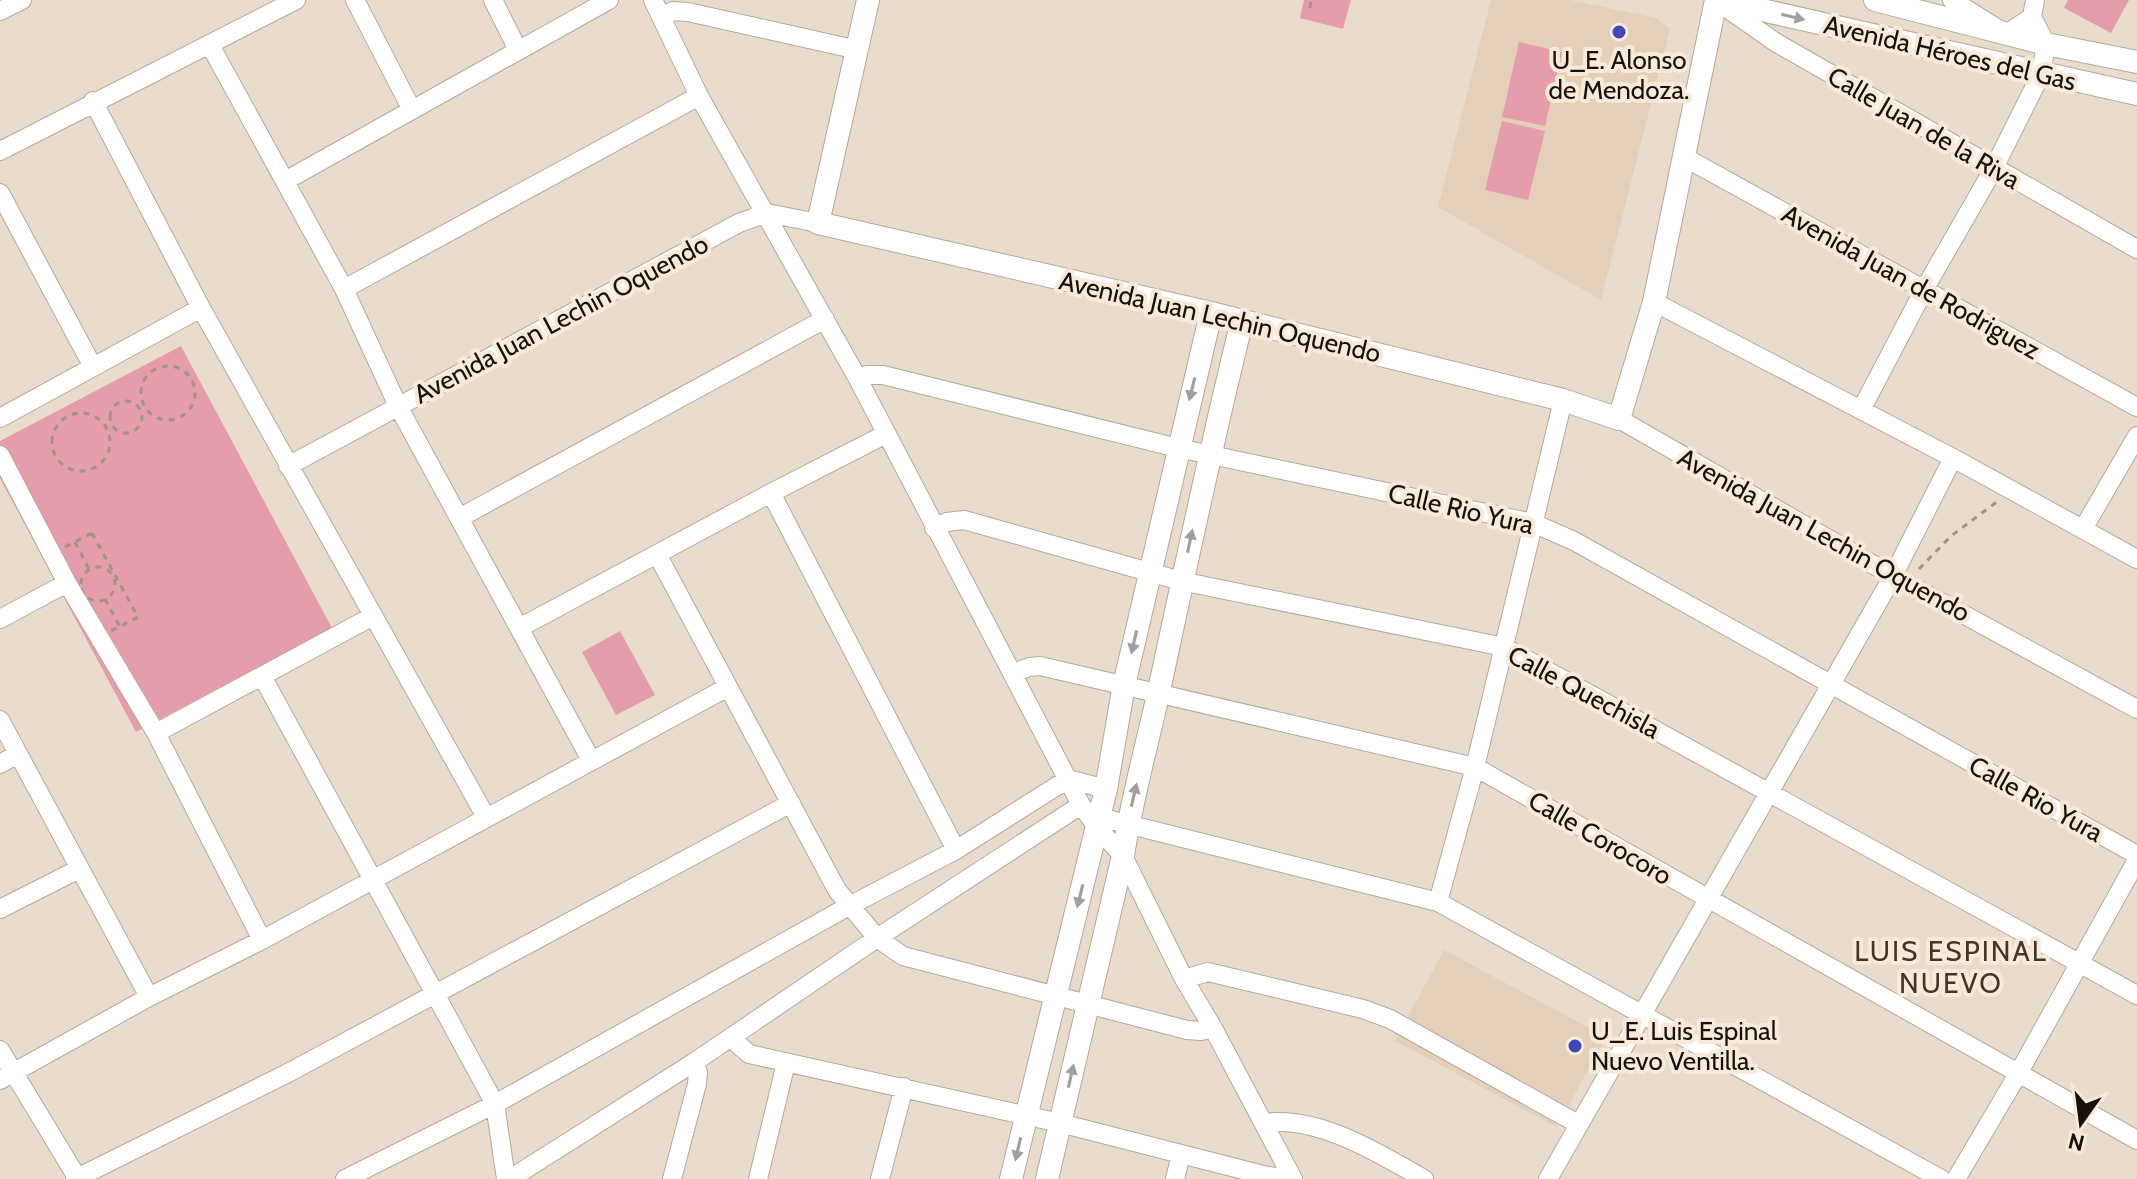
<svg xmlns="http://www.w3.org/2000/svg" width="2137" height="1179" font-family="Cabin,sans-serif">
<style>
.built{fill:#e3cfba}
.green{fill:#e59dab}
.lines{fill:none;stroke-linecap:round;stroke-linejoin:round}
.minor-casing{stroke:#b7a99a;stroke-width:20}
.tertiary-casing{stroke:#b7a99a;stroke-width:24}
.path{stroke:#a09588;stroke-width:3;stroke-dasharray:6 6;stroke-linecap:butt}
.minor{stroke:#fff;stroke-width:18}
.tertiary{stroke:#fff;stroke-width:22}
.oneway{fill:#a2a09e}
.poi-dot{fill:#4047bb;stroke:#f8e9d9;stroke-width:3}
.labels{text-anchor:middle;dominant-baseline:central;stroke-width:8;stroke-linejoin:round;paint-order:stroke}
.street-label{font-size:26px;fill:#17120c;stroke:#f8e9d9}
.poi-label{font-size:26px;fill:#17120c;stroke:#f8e9d9}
.neighbourhood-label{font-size:28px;letter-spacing:2px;fill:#42362a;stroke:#f8e9d9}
</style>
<rect width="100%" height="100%" fill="#eadccc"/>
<path class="built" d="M1491,0H1570L1656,18L1670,29L1601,300L1438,207Z
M1444,950L1606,1037L1557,1127L1395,1041Z"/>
<path class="green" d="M1304,0H1351L1343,29L1300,18Z
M2068,0H2129L2111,33L2064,8Z
M1519,42L1562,52L1545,126L1502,117Z
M1502,121L1545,131L1528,200L1485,190Z
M181,346L332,628L136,732L0,478V441Z
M620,631L655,695L616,715L582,652Z"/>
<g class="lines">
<g class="minor-casing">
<path id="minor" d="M355,0L412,110
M493,0L518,50
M653,0L699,96L858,379L1081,805L1097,827L1123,856L1184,979L1213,1028L1293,1179
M1952,0L2006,34L2032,17L2035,0
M1718,2L1775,42L2137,249
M0,11L22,0
M662,17L673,11L688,12L858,50
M210,45L344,289L398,406L591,760
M93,101L201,308L486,817
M0,151L296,0
M1684,157L2137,407
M285,181L609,0
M0,193L93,367
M344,289L699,96
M1654,302L1953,458L2137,559
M858,379L867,375H883L1178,448L1533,523L1574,541L2137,855
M1861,410L1925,288L1994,168L2041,74L2046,44L2032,17
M0,418L201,308
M1619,419L1893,576L2137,709
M0,455L67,583L156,733L262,940
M288,466L739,223L767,213L818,223
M771,493L956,850
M461,517L825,319
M934,528L947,522L964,520L1181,581L1504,647L2137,995
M2083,529L2137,436
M657,554L837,890L877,938L903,956L1187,1030L1201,1031L1213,1028
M0,619L67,583
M519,628L771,493L886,434
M1014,673L1029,667L1040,666L1475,767L2137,1140
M262,676L495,1104L506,1179
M0,720L149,997
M156,733L373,616
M0,764L18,754
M1099,817L1438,902L1941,1179
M1438,902L1475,767L1563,400
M0,909L79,869
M1184,979L1208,972L1363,1009L1390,1019L1578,1124
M731,1038L749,1054L1060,1123L1267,1176L1278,1177L1290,1174
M0,1050L78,1179
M0,1080L149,997L262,940L728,687
M1265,1123C1318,1115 1380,1154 1424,1179
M75,1179L286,1074L791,803
M345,1179L495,1104L849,906L956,850L1068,779L1106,789
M510,1179L693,1063L877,938L1081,805
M672,1179L697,1084L698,1072L693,1063
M758,1179L786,1063
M880,1179L904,1087
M1175,1179L1181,1154
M1548,1179L1893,576L1953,458
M1956,1179L2018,1074L2137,860"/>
</g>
<g class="tertiary-casing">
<path id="tertiary" d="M868,0L818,223L1211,313L1563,400L1619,419L1654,302L1716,0
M1717,0L2137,94
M1875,0L2046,44L2137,62
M1011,1179L1106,789L1124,685L1211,313
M1047,1179L1123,856C1131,802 1146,749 1158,695C1185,570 1211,445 1242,321"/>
</g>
<path class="path" d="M1310,8L1311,0
M141 393a27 27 0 1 1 54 0a27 27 0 1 1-54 0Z
M110 417a16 16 0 1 1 32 0a16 16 0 1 1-32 0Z
M52 442a29 29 0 1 1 58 0a29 29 0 1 1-58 0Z
M92,533L138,617L103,635L57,551Z
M75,542L89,569
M81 584a17 17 0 1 1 34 0a17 17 0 1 1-34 0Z
M1919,569L1951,536L1998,501
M105,599L120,627"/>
<use href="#minor" class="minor"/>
<use href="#tertiary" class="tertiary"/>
</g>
<defs><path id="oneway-solid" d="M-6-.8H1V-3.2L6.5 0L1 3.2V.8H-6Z" transform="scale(2)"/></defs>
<g class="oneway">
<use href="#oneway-solid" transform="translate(1793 17) rotate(13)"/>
<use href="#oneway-solid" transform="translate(1192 389) rotate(104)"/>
<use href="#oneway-solid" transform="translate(1190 541) rotate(-78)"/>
<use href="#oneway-solid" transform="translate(1134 642) rotate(103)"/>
<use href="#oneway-solid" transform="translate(1134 795) rotate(-77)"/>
<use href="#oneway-solid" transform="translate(1080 896) rotate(104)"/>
<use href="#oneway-solid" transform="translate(1071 1076) rotate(-77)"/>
<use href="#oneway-solid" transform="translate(1018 1149) rotate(103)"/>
</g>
<g class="poi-dot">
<circle cx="1619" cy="32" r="8"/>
<circle cx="1575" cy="1046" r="8"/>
</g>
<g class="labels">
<g class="street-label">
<text transform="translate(1950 53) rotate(13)">Avenida Héroes del Gas</text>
<text transform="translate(1924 128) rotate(30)">Calle Juan de la Riva</text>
<text transform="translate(1911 282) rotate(29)">Avenida Juan de Rodriguez</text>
<text transform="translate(1220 317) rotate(13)">Avenida Juan Lechin Oquendo</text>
<text transform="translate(561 319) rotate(-28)">Avenida Juan Lechin Oquendo</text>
<text transform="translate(1461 509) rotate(13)">Calle Rio Yura</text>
<text transform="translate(1824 535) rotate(29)">Avenida Juan Lechin Oquendo</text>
<text transform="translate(1584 692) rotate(28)">Calle Quechisla</text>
<text transform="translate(2036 799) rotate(29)">Calle Rio Yura</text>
<text transform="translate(1600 838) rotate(30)">Calle Corocoro</text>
</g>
<g class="poi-label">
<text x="1619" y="60">U_E. Alonso<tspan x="1619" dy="30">de Mendoza.</tspan></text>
<text x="1591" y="1031" text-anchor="start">U_E. Luis Espinal<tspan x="1591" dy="30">Nuevo Ventilla.</tspan></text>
</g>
<g class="neighbourhood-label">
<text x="1951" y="951">LUIS ESPINAL<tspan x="1951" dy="32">NUEVO</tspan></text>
</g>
</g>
<g transform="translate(2081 1123) rotate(194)" stroke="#f8e9d9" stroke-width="6" paint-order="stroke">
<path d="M0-6L14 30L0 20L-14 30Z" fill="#17120c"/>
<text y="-12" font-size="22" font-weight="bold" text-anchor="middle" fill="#17120c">N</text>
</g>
</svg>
